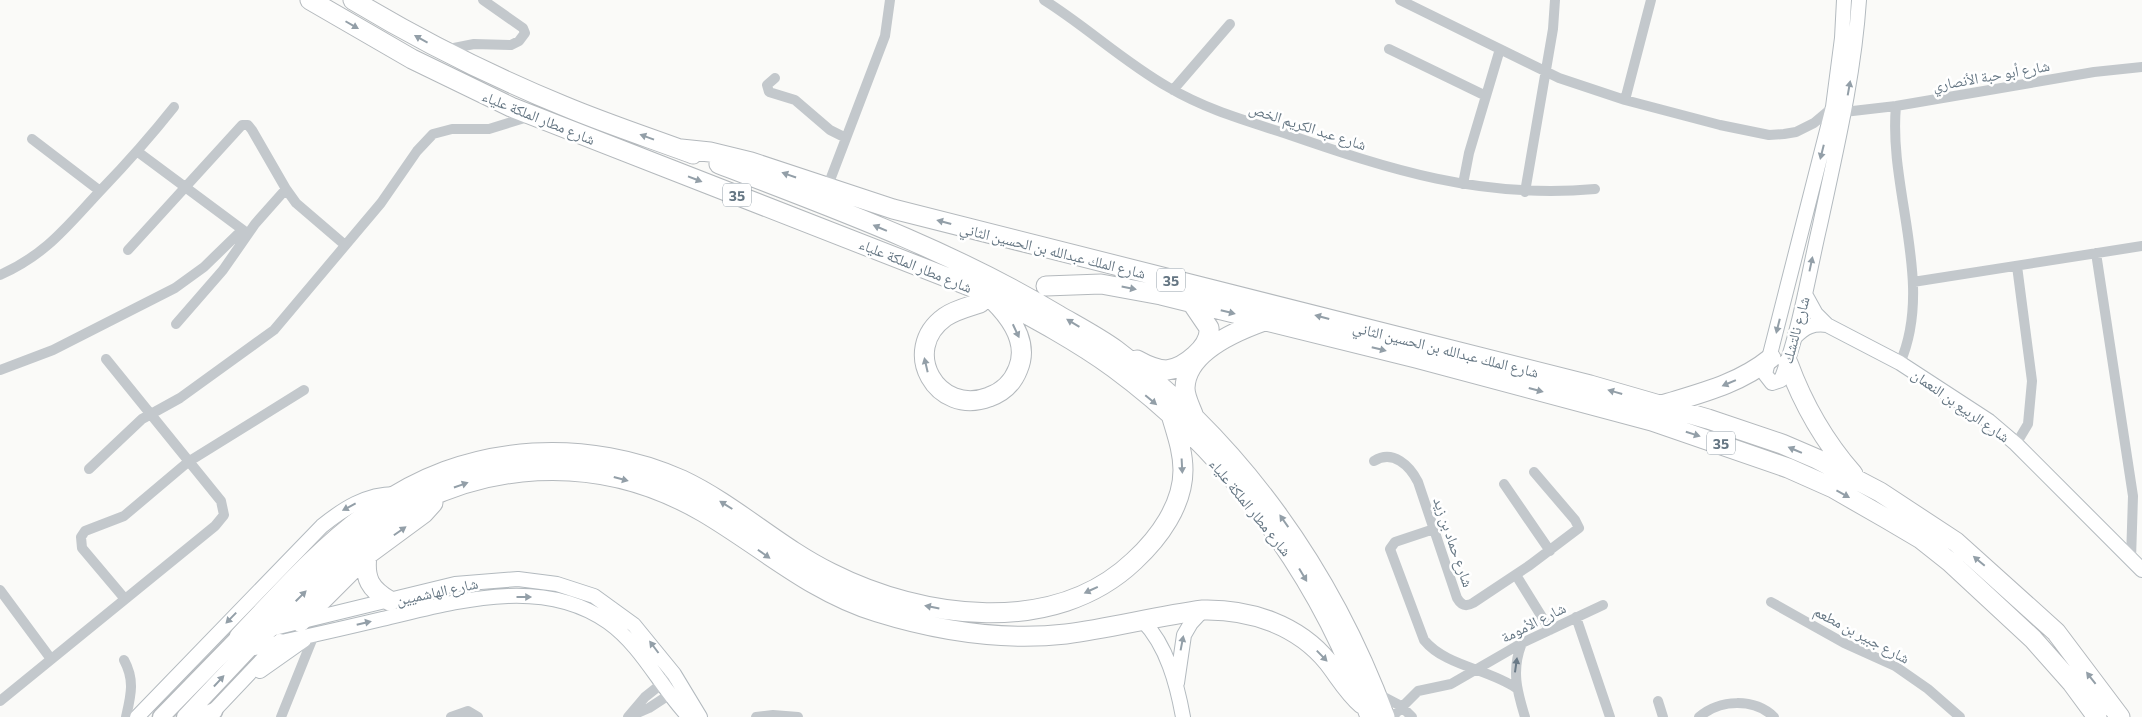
<svg xmlns="http://www.w3.org/2000/svg" width="2142" height="717" font-family="Commissioner,'Noto Naskh Arabic',sans-serif">
<style>
.lines{fill:none;stroke-linecap:round;stroke-linejoin:round}
.secondary-casing{stroke:#b3babf;stroke-width:16}
.primary-casing{stroke:#b5babe;stroke-width:19}
.highway-casing{stroke:#b4b9bd;stroke-width:21}
.street{stroke:#c3c8cc;stroke-width:10}
.secondary{stroke:#fff;stroke-width:14}
.primary{stroke:#fff;stroke-width:16}
.highway{stroke:#fff;stroke-width:19}
.oneway{fill:#939fa8}
.oneway2{fill:#6a7a87}
.labels{text-anchor:middle;dominant-baseline:central;stroke-width:5;stroke-linejoin:round;paint-order:stroke}
.shield{fill:#fff;stroke:#939fa8;stroke-width:1}
.shield-label{font-size:14px;font-weight:bold;fill:#657683}
.street-label{font-size:15px;fill:#657683;stroke:#fff}
</style>
<rect width="100%" height="100%" fill="#fafaf8"/>
<g class="lines">
<g class="secondary-casing">
<path id="secondary" d="M1844,0L1842,38L1833,107L1765,374L1772,383L1781,380C1800,330 1808,276 1820,225C1836,150 1854,76 1859,0
M1805,294L1816,314L1827,325L1900,363L1989,421L2016,444L2142,570
M1795,337C1805,327 1813,323 1827,325
M1143,621C1167,646 1177,684 1183,717
M266,630L455,584L518,579L557,584L594,596L634,625L674,674L700,717
M245,650C291,640 336,630 382,619C455,602 541,575 608,622C643,647 660,687 689,717
M260,671L304,640
M1177,683L1184,635L1191,623L1203,610
M137,717L322,526C343,509 366,494 395,494
M208,717L280,641"/>
</g>
<g class="primary-casing">
<path id="primary" d="M161,717L239,637
M185,717L267,630
M200,717L214,711"/>
</g>
<g class="highway-casing">
<path id="highway" d="M310,0L412,59L511,107L987,293C1030,316 1074,339 1114,368C1232,455 1322,579 1370,717
M353,0C421,41 491,76 564,106C607,124 650,138 693,154
M681,149L710,152L751,162L893,209L1590,385L1708,419L1782,444L1817,459L1880,492L1956,542L2056,632L2120,717
M719,164C834,208 952,251 1058,315C1077,326 1098,337 1116,350C1241,444 1331,571 1385,717
M1046,286L1101,284L1161,295L1416,358L1652,421L1788,468L1833,488L1887,519L1921,539L1950,562L2033,639L2072,683L2097,717
M980,303C968,307 955,310 945,317C899,350 937,417 989,397C1003,392 1013,382 1018,369C1029,343 1012,319 994,301
M1137,360C1146,365 1156,370 1167,370C1184,368 1211,347 1209,328L1192,303
M1788,363C1803,404 1824,441 1853,474
M1662,405C1701,393 1739,384 1771,358
M1193,414C1190,406 1185,397 1185,388C1186,352 1236,331 1264,321
M367,555C364,579 370,589 390,601
M300,622L367,555L424,513L433,503
M267,630C302,596 335,556 376,528C475,458 598,451 703,512C761,546 811,592 877,612C938,631 1002,641 1066,634C1112,628 1157,616 1203,610C1250,609 1298,625 1328,662C1339,676 1348,692 1362,704
M239,637C326,544 397,462 533,453C583,450 636,459 682,480C735,505 778,547 831,573C922,619 1054,637 1134,561C1159,538 1183,505 1183,470C1183,452 1177,435 1172,418"/>
</g>
<path class="street" d="M1044,0C1087,27 1124,62 1168,87C1205,109 1244,120 1284,133C1391,170 1480,199 1595,189
M1400,0L1559,78L1625,100L1720,125L1769,135L1784,134L1796,132L1814,123L1833,107
M1389,49L1486,96L1500,49
M444,50L474,44L511,45L519,41L525,33L523,28L483,0
M775,78L767,85L769,92L795,100L830,130L846,138
M1173,90L1230,24
M1625,100L1651,0
M1896,106C1888,189 1935,283 1900,363
M1844,112L1896,106L2094,72L2142,67
M32,139L100,191
M138,152L247,233
M1463,184L1469,153L1486,96
M827,188L885,36L890,0
M1525,192L1553,29L1555,0
M128,250L242,125H248L252,130L286,189
M2096,253L2133,496L2131,559
M0,275C47,254 67,226 101,190C127,163 151,136 174,107
M1913,282L2142,246
M176,324L223,270L255,224L286,189L296,203L345,245
M0,370L53,350L175,288L204,267L242,230
M2016,444L2028,424L2032,381L2017,266
M1374,461C1393,449 1410,466 1418,482L1457,598C1461,605 1466,607 1473,603L1530,565L1579,528L1575,520L1534,472
M89,469L142,419L180,398L274,330L381,203L417,151L433,134L452,129H489L531,116
M1504,484L1550,551
M1434,529L1395,542L1390,549L1424,640C1445,666 1489,669 1516,688
M1516,575L1550,630
M0,590L51,659
M125,599L82,548L81,537L85,531L124,516L188,462L304,390
M1771,602L1844,643L1895,666L1928,689L1960,717
M1576,617L1610,717
M1522,643C1511,670 1517,691 1525,717
M124,660C135,680 131,695 126,717
M1376,693L1401,706L1412,717
M0,701L215,526L224,515L221,501L106,359
M1658,701L1663,717
M281,717L314,635
M451,717L468,711L478,717
M628,717L649,708L675,691
M628,717L645,697L674,674
M756,717L773,715L798,717
M1392,717L1418,691L1451,684L1522,643L1603,605
M1699,717C1720,699 1754,698 1774,717"/>
<use href="#secondary" class="secondary"/>
<use href="#primary" class="primary"/>
<use href="#highway" class="highway"/>
</g>
<defs><path id="oneway-solid" d="M-6-.8H1V-3.2L6.5 0L1 3.2V.8H-6Z" transform="scale(1.25)"/></defs>
<g class="oneway">
<use href="#oneway-solid" transform="translate(352 25) rotate(30)"/>
<use href="#oneway-solid" transform="translate(421 39) rotate(-151)"/>
<use href="#oneway-solid" transform="translate(1849 88) rotate(-80)"/>
<use href="#oneway-solid" transform="translate(647 137) rotate(-160)"/>
<use href="#oneway-solid" transform="translate(1822 152) rotate(104)"/>
<use href="#oneway-solid" transform="translate(789 175) rotate(-161)"/>
<use href="#oneway-solid" transform="translate(695 179) rotate(21)"/>
<use href="#oneway-solid" transform="translate(944 222) rotate(-165)"/>
<use href="#oneway-solid" transform="translate(880 228) rotate(-157)"/>
<use href="#oneway-solid" transform="translate(1811 264) rotate(-78)"/>
<use href="#oneway-solid" transform="translate(1129 288) rotate(11)"/>
<use href="#oneway-solid" transform="translate(1228 312) rotate(14)"/>
<use href="#oneway-solid" transform="translate(1322 317) rotate(-165)"/>
<use href="#oneway-solid" transform="translate(1073 323) rotate(-149)"/>
<use href="#oneway-solid" transform="translate(1778 326) rotate(104)"/>
<use href="#oneway-solid" transform="translate(1016 331) rotate(65)"/>
<use href="#oneway-solid" transform="translate(1379 349) rotate(14)"/>
<use href="#oneway-solid" transform="translate(926 365) rotate(-103)"/>
<use href="#oneway-solid" transform="translate(1729 383) rotate(157)"/>
<use href="#oneway-solid" transform="translate(1536 390) rotate(15)"/>
<use href="#oneway-solid" transform="translate(1615 392) rotate(-164)"/>
<use href="#oneway-solid" transform="translate(1151 400) rotate(40)"/>
<use href="#oneway-solid" transform="translate(1693 434) rotate(17)"/>
<use href="#oneway-solid" transform="translate(1795 450) rotate(-157)"/>
<use href="#oneway-solid" transform="translate(1182 466) rotate(87)"/>
<use href="#oneway-solid" transform="translate(621 479) rotate(15)"/>
<use href="#oneway-solid" transform="translate(461 485) rotate(-19)"/>
<use href="#oneway-solid" transform="translate(1843 494) rotate(29)"/>
<use href="#oneway-solid" transform="translate(726 505) rotate(-148)"/>
<use href="#oneway-solid" transform="translate(349 507) rotate(152)"/>
<use href="#oneway-solid" transform="translate(1284 521) rotate(-125)"/>
<use href="#oneway-solid" transform="translate(400 531) rotate(-35)"/>
<use href="#oneway-solid" transform="translate(764 554) rotate(35)"/>
<use href="#oneway-solid" transform="translate(1979 561) rotate(-140)"/>
<use href="#oneway-solid" transform="translate(1303 575) rotate(59)"/>
<use href="#oneway-solid" transform="translate(1091 590) rotate(155)"/>
<use href="#oneway-solid" transform="translate(301 596) rotate(-45)"/>
<use href="#oneway-solid" transform="translate(524 597)"/>
<use href="#oneway-solid" transform="translate(932 607) rotate(-169)"/>
<use href="#oneway-solid" transform="translate(231 618) rotate(134)"/>
<use href="#oneway-solid" transform="translate(364 623) rotate(-13)"/>
<use href="#oneway-solid" transform="translate(1182 643) rotate(-79)"/>
<use href="#oneway-solid" transform="translate(654 647) rotate(-127)"/>
<use href="#oneway-solid" transform="translate(1322 656) rotate(46)"/>
<use href="#oneway-solid" transform="translate(2091 678) rotate(-128)"/>
<use href="#oneway-solid" transform="translate(219 681) rotate(-47)"/>
</g>
<use class="oneway2" href="#oneway-solid" transform="translate(1516 665) rotate(-82)"/>
<g class="labels">
<g class="shield">
<rect x="723" y="183.5" width="28" height="23" rx="4"/>
<rect x="1157" y="268.5" width="28" height="23" rx="4"/>
<rect x="1707" y="431.5" width="28" height="23" rx="4"/>
</g>
<g class="shield-label">
<text x="737" y="195">35</text>
<text x="1171" y="280">35</text>
<text x="1721" y="443">35</text>
</g>
<g class="street-label">
<text transform="translate(1991 75) rotate(-10)">شارع أبو حبة الأنصاري</text>
<text transform="translate(539 117) rotate(22)">شارع مطار الملكة علياء</text>
<text transform="translate(1308 126) rotate(18)">شارع عبد الكريم الخص</text>
<text transform="translate(1053 250) rotate(14)">شارع الملك عبدالله بن الحسين الثاني</text>
<text transform="translate(916 265) rotate(22)">شارع مطار الملكة علياء</text>
<text transform="translate(1795 330) rotate(-75)">شارع نالتشك</text>
<text transform="translate(1446 349) rotate(14)">شارع الملك عبدالله بن الحسين الثاني</text>
<text transform="translate(1961 405) rotate(35)">شارع الربيع بن النعمان</text>
<text transform="translate(1251 507) rotate(51)">شارع مطار الملكة علياء</text>
<text transform="translate(1454 542) rotate(71)">شارع حماد بن زيد</text>
<text transform="translate(437 591) rotate(-12)">شارع الهاشميين</text>
<text transform="translate(1533 622) rotate(-27)">شارع الأمومة</text>
<text transform="translate(1862 634) rotate(28)">شارع جبير بن مطعم</text>
</g>
</g>
</svg>
